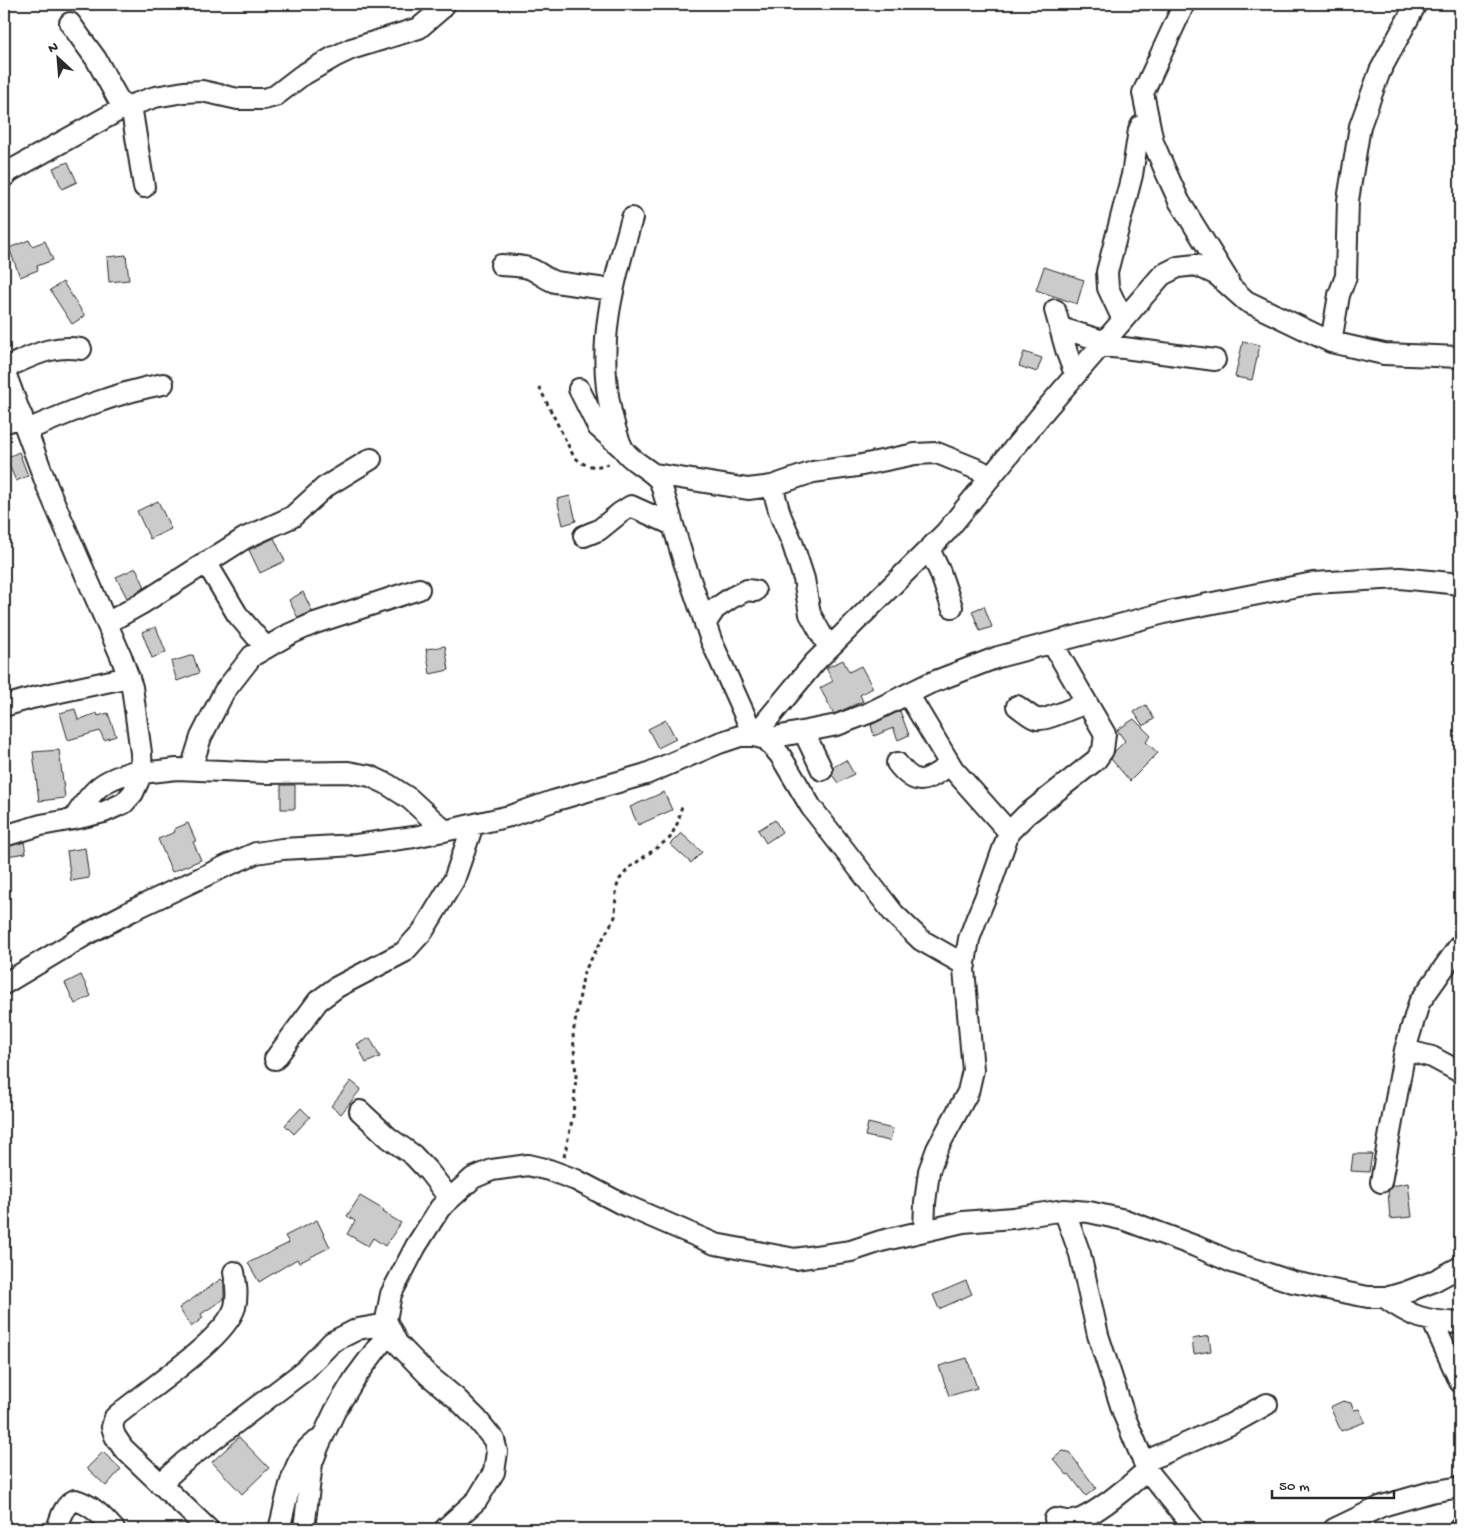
<svg xmlns="http://www.w3.org/2000/svg" width="1464" height="1533" font-family="'Gochi Hand',sans-serif">
<style>
.building{fill:#cbcbcb;stroke:#2b2b2b}
.lines{fill:none;stroke-linecap:round;stroke-linejoin:round}
.minor-casing{stroke:#2b2b2b;stroke-width:24}
.path{stroke:#2b2b2b;stroke-width:3;stroke-dasharray:4 4;stroke-linecap:butt}
.minor{stroke:#fff;stroke-width:20}
</style>
<rect width="100%" height="100%" fill="#fff"/>
<filter id="ink" filterUnits="userSpaceOnUse"><feTurbulence type="fractalNoise" baseFrequency=".02" numOctaves="2"/><feDisplacementMap in="SourceGraphic" scale="10" xChannelSelector="R" yChannelSelector="G"/><feConvolveMatrix kernelMatrix="1 2 1 2 8 2 1 2 1" color-interpolation-filters="sRGB"/></filter>
<g filter="url(#ink)">
<path class="building" d="M68,162L77,182L62,189L53,168Z
M29,240L32,246L45,241L53,260L37,266L38,270L20,277L9,248Z
M126,255L129,280L109,282L107,257Z
M1044,267L1084,280L1077,304L1036,290Z
M63,282L85,316L72,324L50,290Z
M1243,341L1260,345L1252,380L1235,377Z
M1024,352L1042,358L1037,372L1019,366Z
M19,452L28,476L16,481L6,458Z
M570,496L576,521L563,525L557,499Z
M158,501L171,529L150,539L137,511Z
M274,538L285,561L260,573L249,550Z
M136,568L145,587L127,598L116,577Z
M303,592L312,611L298,618L289,600Z
M984,606L992,627L980,631L972,611Z
M156,627L166,652L152,658L142,632Z
M445,646L449,670L430,674L426,649Z
M193,655L199,673L177,681L171,662Z
M843,660L849,672L861,666L873,688L860,695L863,701L834,714L820,688L833,681L826,668Z
M1146,705L1154,719L1143,726L1134,712Z
M75,709L78,720L97,713L98,716L108,713L116,736L104,740L100,731L68,740L60,713Z
M900,711L909,735L898,740L893,728L874,736L871,725Z
M1134,719L1151,736L1146,742L1158,753L1130,781L1111,759L1115,751L1125,741L1117,730Z
M666,720L676,739L658,748L648,729Z
M59,750L65,798L39,801L33,752Z
M846,760L854,774L838,783L832,775L833,767Z
M281,785H295V809H281Z
M664,792L672,810L638,825L630,807Z
M775,820L782,832L766,843L758,830Z
M188,823L196,841L193,842L201,860L172,872L158,839L175,832L174,829Z
M681,833L702,852L691,863L670,844Z
M24,842L26,853L7,856L6,847Z
M85,848L89,878L71,881L67,851Z
M81,975L91,996L75,1004L65,983Z
M370,1038L380,1057L366,1063L357,1044Z
M351,1081L361,1089L341,1114L331,1106Z
M301,1108L310,1117L294,1134L285,1125Z
M868,1123L893,1129L890,1141L865,1136Z
M1353,1154H1372L1369,1172L1351,1171Z
M1408,1183L1412,1217L1390,1219L1388,1191L1392,1186Z
M360,1196L384,1210L383,1212L401,1223L385,1246L373,1238L368,1246L347,1234L355,1221L347,1216Z
M317,1220L330,1247L299,1263L297,1259L259,1282L248,1263L289,1243L285,1236Z
M221,1279L224,1282V1299L201,1314L203,1318L191,1327L179,1308Z
M966,1281L972,1294L939,1309L933,1295Z
M1209,1336L1211,1351L1194,1354L1192,1339Z
M967,1358L977,1388L949,1396L939,1366Z
M1343,1401L1351,1403L1354,1410L1359,1409L1365,1422L1341,1431L1330,1407Z
M239,1437L269,1468L242,1494L212,1462Z
M1063,1451L1069,1452L1096,1488L1086,1496L1069,1474L1067,1475L1053,1459Z
M103,1452L121,1469L106,1486L87,1468Z"/>
<g class="lines">
<g class="minor-casing">
<path id="minor" d="M1184,4L1143,93L1153,142L1165,170L1179,201L1228,280
M70,23L96,59L123,108
M131,105L144,187
M4,177L10,171L123,108L155,97L184,92L202,91L238,99H264L275,96L301,76L334,57L351,49L419,28L440,10L445,4
M632,218C613,284 596,344 611,412C614,424 617,438 623,449C632,463 650,468 660,481L684,562L711,640L754,736L815,662L946,532L1046,409L1162,275L1178,267L1196,265L1217,275L1246,301L1331,342L1384,354L1460,357
M501,265C511,266 524,265 533,270C541,274 546,279 555,282L613,290
M1055,310L1067,353L1075,374
M1123,320L1108,288L1107,272L1132,175L1139,130L1141,126L1149,124
M1061,328L1103,341
M1331,342L1339,295L1346,276L1348,200L1360,126L1380,71L1416,4
M1099,346L1124,348L1215,360
M4,368C31,357 51,344 81,349
M4,370L47,486L121,656L132,687L141,753L142,773L133,793L124,803L104,812L74,819L41,825L4,836
M579,389L598,427L621,447
M4,423L22,416
M27,430C72,411 115,393 163,384
M655,474L748,489L772,486L813,472L857,466L915,454L937,453L979,470L991,477
M772,486L781,517L792,542L804,579L810,614L829,648
M584,536L599,530L620,513L631,506L673,525
M929,549L940,572L952,607
M206,562L237,614L266,648
M107,623L141,604L245,538L292,517L325,487L371,459
M705,624L715,609L731,598L747,590L755,591
M908,694L953,769L1009,832
M4,706L32,698L129,677
M1017,706C1023,710 1030,717 1037,719C1046,721 1076,706 1087,703
M804,732L822,770
M766,739L837,725L871,712L928,684L998,657L1168,612L1313,583L1400,578L1460,584
M897,763C918,790 926,780 950,765
M191,769L201,737L224,692L252,656L290,634L315,623L419,589
M142,773L177,769L266,773L348,772L370,776L387,784L410,799L445,831
M74,819C94,786 104,779 142,769
M4,984L89,933L139,907L226,866L256,853L282,849L356,845L414,837L458,828L510,816L553,801L646,774L719,743L740,736H754L766,739L780,755L811,807L894,914L921,940L965,965
M1405,1050L1432,1057L1460,1072
M275,1059L318,1001L337,987L404,952L423,931L454,880L473,825
M360,1111L389,1138L413,1155L429,1172L450,1199
M1381,1182L1405,1050L1419,1003L1460,945
M1064,1210L1080,1254L1098,1335L1124,1415L1147,1470L1195,1529
M924,1231L925,1203L929,1171L937,1149L968,1092L973,1070L964,969L969,939L976,920L990,886L1009,832L1026,815L1096,760L1103,750L1105,734L1052,643
M1384,1297C1412,1318 1426,1321 1460,1323
M1433,1322L1460,1382
M1144,1462L1231,1424L1267,1404
M160,1484L184,1462L304,1371L332,1342L358,1329L387,1324
M1055,1519C1062,1520 1068,1522 1074,1521C1093,1517 1133,1483 1147,1470
M57,1529C61,1518 63,1506 75,1500C91,1504 103,1517 114,1529
M208,1529L123,1448L115,1436L112,1427L115,1417C144,1392 225,1340 235,1307C238,1295 236,1283 234,1272
M279,1529C287,1503 291,1455 317,1441
M304,1529L312,1463L319,1445L335,1411L355,1378L390,1331
M445,1529L477,1500L494,1472L497,1452L494,1440L477,1419L456,1398L428,1375L397,1343L386,1320L391,1294L416,1246L440,1208L473,1178L492,1170L528,1165L549,1170L576,1180L620,1203L715,1244L795,1259L851,1251L881,1241L963,1222L1013,1218L1064,1210L1089,1212L1125,1220L1195,1246L1232,1262L1293,1282L1368,1297H1389L1406,1292L1432,1282L1460,1267
M1334,1529L1382,1506L1431,1492L1460,1487
M1459,1529L1460,1528"/>
</g>
<path class="path" d="M539,387L573,455C585,469 596,468 612,463
M564,1157L573,1116L576,1077L573,1034L584,972L615,917L616,890L619,880L629,868L670,838L678,822L682,805"/>
<use href="#minor" class="minor"/>
</g>
</g>
<rect width="1464" height="1533" fill="none" stroke="#fff" stroke-width="20"/>
<rect x="10" y="10" width="1444" height="1513" fill="none" stroke="#2b2b2b" stroke-width="2" filter="url(#ink)"/>
<g transform="translate(58 58) rotate(334)" stroke="#ffffff" stroke-width="4" paint-order="stroke">
<path d="M0-4L9 19L0 12L-9 19Z" fill="#2b2b2b"/>
<text y="-8" font-size="14" font-weight="bold" text-anchor="middle" fill="#2b2b2b">N</text>
</g>
<path d="M1272 1490v8h122v-8" fill="none" stroke="#2b2b2b" stroke-width="2.5"/>
<text x="1279" y="1490" font-size="15" fill="#2b2b2b" stroke="#ffffff" stroke-width="4" paint-order="stroke">50 m</text>
</svg>
